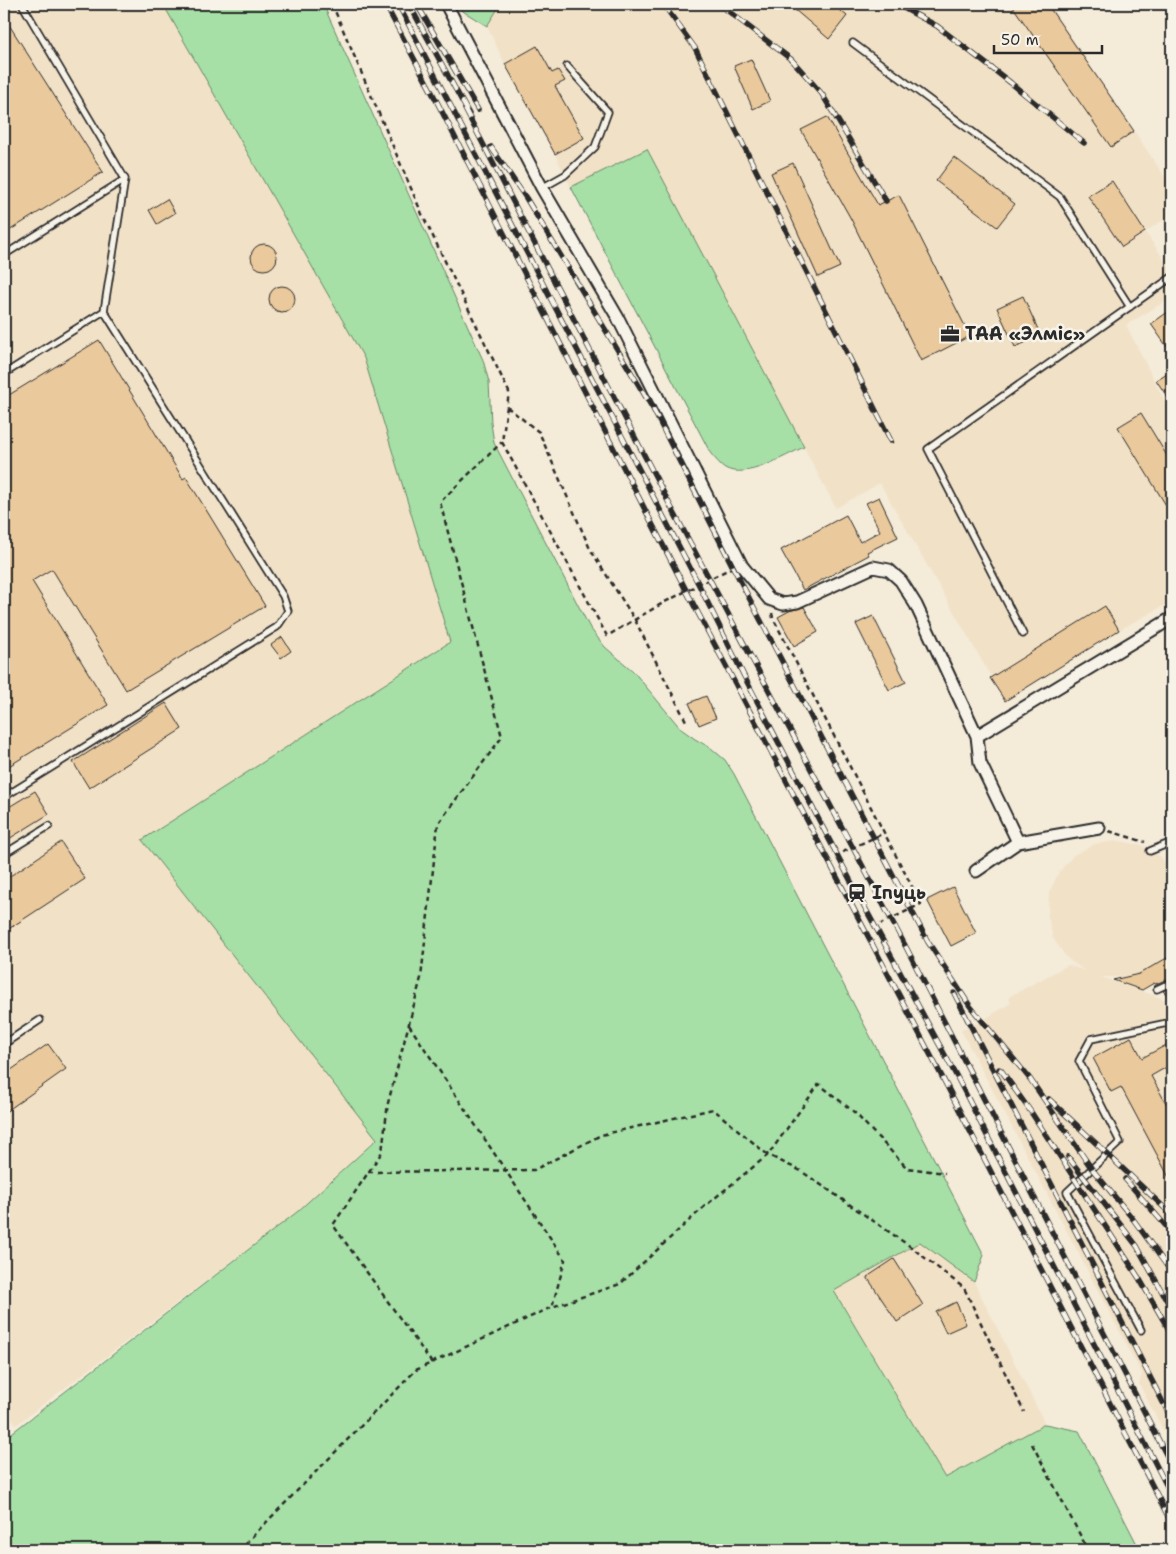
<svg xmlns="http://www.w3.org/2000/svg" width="1176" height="1554" font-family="'Shantell Sans',sans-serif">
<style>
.built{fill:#f1e1c7}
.green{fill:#a6e0a6;stroke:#688668}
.building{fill:#eac99c;stroke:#2b2b2b}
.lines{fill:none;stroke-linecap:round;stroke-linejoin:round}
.service-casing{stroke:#2b2b2b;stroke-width:9}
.minor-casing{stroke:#2b2b2b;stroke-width:15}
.path{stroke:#2b2b2b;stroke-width:2.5;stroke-dasharray:5 4;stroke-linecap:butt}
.service{stroke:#f7f3e8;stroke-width:5.5}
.minor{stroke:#f7f3e8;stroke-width:11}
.rail-casing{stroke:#2b2b2b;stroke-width:5.5}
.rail{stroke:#f7f3e8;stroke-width:4;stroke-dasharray:11;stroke-linecap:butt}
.labels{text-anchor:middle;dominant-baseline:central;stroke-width:5;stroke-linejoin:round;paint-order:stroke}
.poi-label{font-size:18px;font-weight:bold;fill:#2b2b2b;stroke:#f7f3e8;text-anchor:start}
</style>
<rect width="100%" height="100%" fill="#f4ebd9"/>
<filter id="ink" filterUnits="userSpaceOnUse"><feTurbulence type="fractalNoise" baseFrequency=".02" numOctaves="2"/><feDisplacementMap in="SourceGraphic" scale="10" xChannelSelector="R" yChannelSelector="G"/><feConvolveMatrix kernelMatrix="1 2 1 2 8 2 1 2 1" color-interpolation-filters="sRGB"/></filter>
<g filter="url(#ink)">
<path class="built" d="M4,4H164L330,293L364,358L450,642L142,840L377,1138L297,1212L16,1425L4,1406Z
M501,4H1049L1172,188V214L1145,232L1172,271V297L1126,325L1172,416V601L1119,630L1005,701L880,483L836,508L647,150L571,187L555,154L505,64L487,26Z
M1118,841L1141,845L1161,857L1172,871V947L1162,960L1151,968L1139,974L1126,977H1101L1172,1002V1447L1139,1384L1142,1374L961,1030L982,1021L1011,1003L1009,997L1068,965L1085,971L1067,958L1053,938L1048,916L1049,893L1059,872L1074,855L1095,844Z
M920,1242L974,1282L1045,1424L945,1478L834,1290Z"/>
<path class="green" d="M163,4H323L483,360L489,382L491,423L494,443L577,603L590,628L605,647L633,671L681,729L695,739L711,748L725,760L734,774L984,1255L974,1282L920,1242L834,1291L945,1478L1045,1424L1079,1431L1140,1550H4V1439L297,1212L377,1139L142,840L450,642L364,358Z
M458,4H501L487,26L461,10Z
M647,149L804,447C784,456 746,480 725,468C720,465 715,458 711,454L571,187Z"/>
<path class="building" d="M788,4H832L847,16L829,39Z
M1011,4H1047L1134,131L1111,147Z
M4,17L103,172L4,234Z
M537,46L552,73L558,70L565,81L555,86L584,138L555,154L505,64Z
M751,59L770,101L753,109L734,66Z
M827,117L878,205L899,195L970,336L921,361L851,219L801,130Z
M954,157L1015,204L997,227L936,181Z
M793,163L840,267L818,277L771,173Z
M1112,181L1145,232L1122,247L1088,196Z
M167,199L175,213L157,224L149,210Z
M251 257a13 13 0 1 1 26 0a13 13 0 1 1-26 0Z
M269 299a13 13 0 1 1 26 0a13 13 0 1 1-26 0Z
M1023,296L1041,336L1015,347L997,308Z
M1172,309V354L1151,324Z
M99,340L183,479L186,477L265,606L126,690L52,569L32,581L108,705L4,769V398Z
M1172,370V404L1156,380Z
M1141,413L1172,464V515L1118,427Z
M879,497L898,537L867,552L869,555L803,590L781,550L846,515L860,542L880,531L866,503Z
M1105,606L1119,630L1005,701L990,678Z
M804,607L818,632L794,646L778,617L789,611Z
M873,616L906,682L889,690L856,624Z
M282,637L291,651L281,658L271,645Z
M706,696L716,718L699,725L689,703Z
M166,703L182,729L89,788L73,762Z
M35,791L49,814L4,842V810Z
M61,842L85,879L4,932V880Z
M953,887L976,933L951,946L927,900Z
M1172,955V977L1156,984L1154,983L1142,990L1113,980L1139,974Z
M1172,987V999L1163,991Z
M1131,1037L1142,1058L1172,1042V1064L1151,1076L1172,1114V1183L1121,1087L1111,1092L1093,1058Z
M48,1044L66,1069L4,1113V1075Z
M894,1259L923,1305L897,1322L867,1277Z
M956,1302L966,1324L946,1333L936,1312Z"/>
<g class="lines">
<g class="service-casing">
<path id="service" d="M22,4L125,179
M853,43L1060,197L1130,307
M542,188L565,175L595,147L608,112L567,66
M4,255L125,179L104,311
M4,374L104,311L283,596L288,611L277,627L4,797
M1023,634L928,449L1172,277
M1150,851L1172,842
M4,854L49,826
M1157,989L1172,982
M4,1044L40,1020
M1141,1330L1067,1192L1120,1142L1079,1061L1091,1039L1172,1022"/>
</g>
<g class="minor-casing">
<path id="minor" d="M446,4L542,188L618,318L742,566L769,599L783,604L797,602L873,567L889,570L901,581L916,605L977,736L980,763L1018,842L1099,828
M977,736L1172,618
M976,871L1018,842"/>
</g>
<path class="path" d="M332,4L422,214L509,392L502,442L607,636L663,603L731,568
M507,407L539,432L590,549L635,620L687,723
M772,613L773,618L921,904L881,924
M1109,831L1145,842
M843,852L884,833
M409,1025L565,1260L552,1307
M368,1172L534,1170L601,1135L713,1109L768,1155L819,1084L854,1112L907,1168L945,1173
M432,1363L333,1225L382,1152L388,1103L421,978L438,824L502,737L440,502L502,442
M4,1431L6,1429
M1032,1444L1088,1550
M239,1550L416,1370L552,1307L620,1284L705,1206L768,1155L801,1171L911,1247L964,1288L1024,1412"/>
<use href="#service" class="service"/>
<use href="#minor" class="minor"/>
<g class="rail-casing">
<path id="rail" d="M385,4L434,96L687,592L949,1090L1172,1524
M398,4L699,585L744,676L857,893L958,1079L1172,1496
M409,4L469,114
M663,4L695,48L891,441
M719,4L792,60L822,94L886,201
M896,4L937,26L1011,83L1084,143
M419,8L478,110
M465,109L670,505L907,949L1172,1466
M491,147L526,198L652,407L733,567L928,942L970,1006L1030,1079L1092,1169L1133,1219L1172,1273
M954,993L1172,1420
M999,1069L1001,1070L1031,1112L1139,1278L1172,1335
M1049,1099L1172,1215
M1068,1157L1137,1246L1172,1310
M1125,1179L1172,1233"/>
</g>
<use href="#rail" class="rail"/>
</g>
</g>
<defs>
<g id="office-bare" transform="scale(1.5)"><path d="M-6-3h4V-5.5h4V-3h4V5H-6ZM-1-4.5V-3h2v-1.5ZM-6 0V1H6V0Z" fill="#2b2b2b" stroke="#f7f3e8" stroke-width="2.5" paint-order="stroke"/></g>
<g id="station-bare" transform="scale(1.5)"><path d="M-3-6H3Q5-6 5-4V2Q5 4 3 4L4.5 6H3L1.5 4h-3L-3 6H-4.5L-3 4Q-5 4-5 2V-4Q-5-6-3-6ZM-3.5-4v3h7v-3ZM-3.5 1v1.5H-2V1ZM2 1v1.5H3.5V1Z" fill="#2b2b2b" stroke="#f7f3e8" stroke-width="2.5" paint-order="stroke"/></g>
</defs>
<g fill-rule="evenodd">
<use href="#office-bare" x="950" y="334"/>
<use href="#station-bare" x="857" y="893"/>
</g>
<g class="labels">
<g class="poi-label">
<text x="965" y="334">ТАА «Элміс»</text>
<text x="872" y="893">Іпуць</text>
</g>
</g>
<rect width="1176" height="1554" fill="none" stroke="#f7f3e8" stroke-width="20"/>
<rect x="10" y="10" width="1156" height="1534" fill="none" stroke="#2b2b2b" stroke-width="2" filter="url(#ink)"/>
<path d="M994 45v8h108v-8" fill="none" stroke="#2b2b2b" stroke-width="2.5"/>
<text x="1001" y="45" font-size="15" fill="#2b2b2b" stroke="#f7f3e8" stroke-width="4" paint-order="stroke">50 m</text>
</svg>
